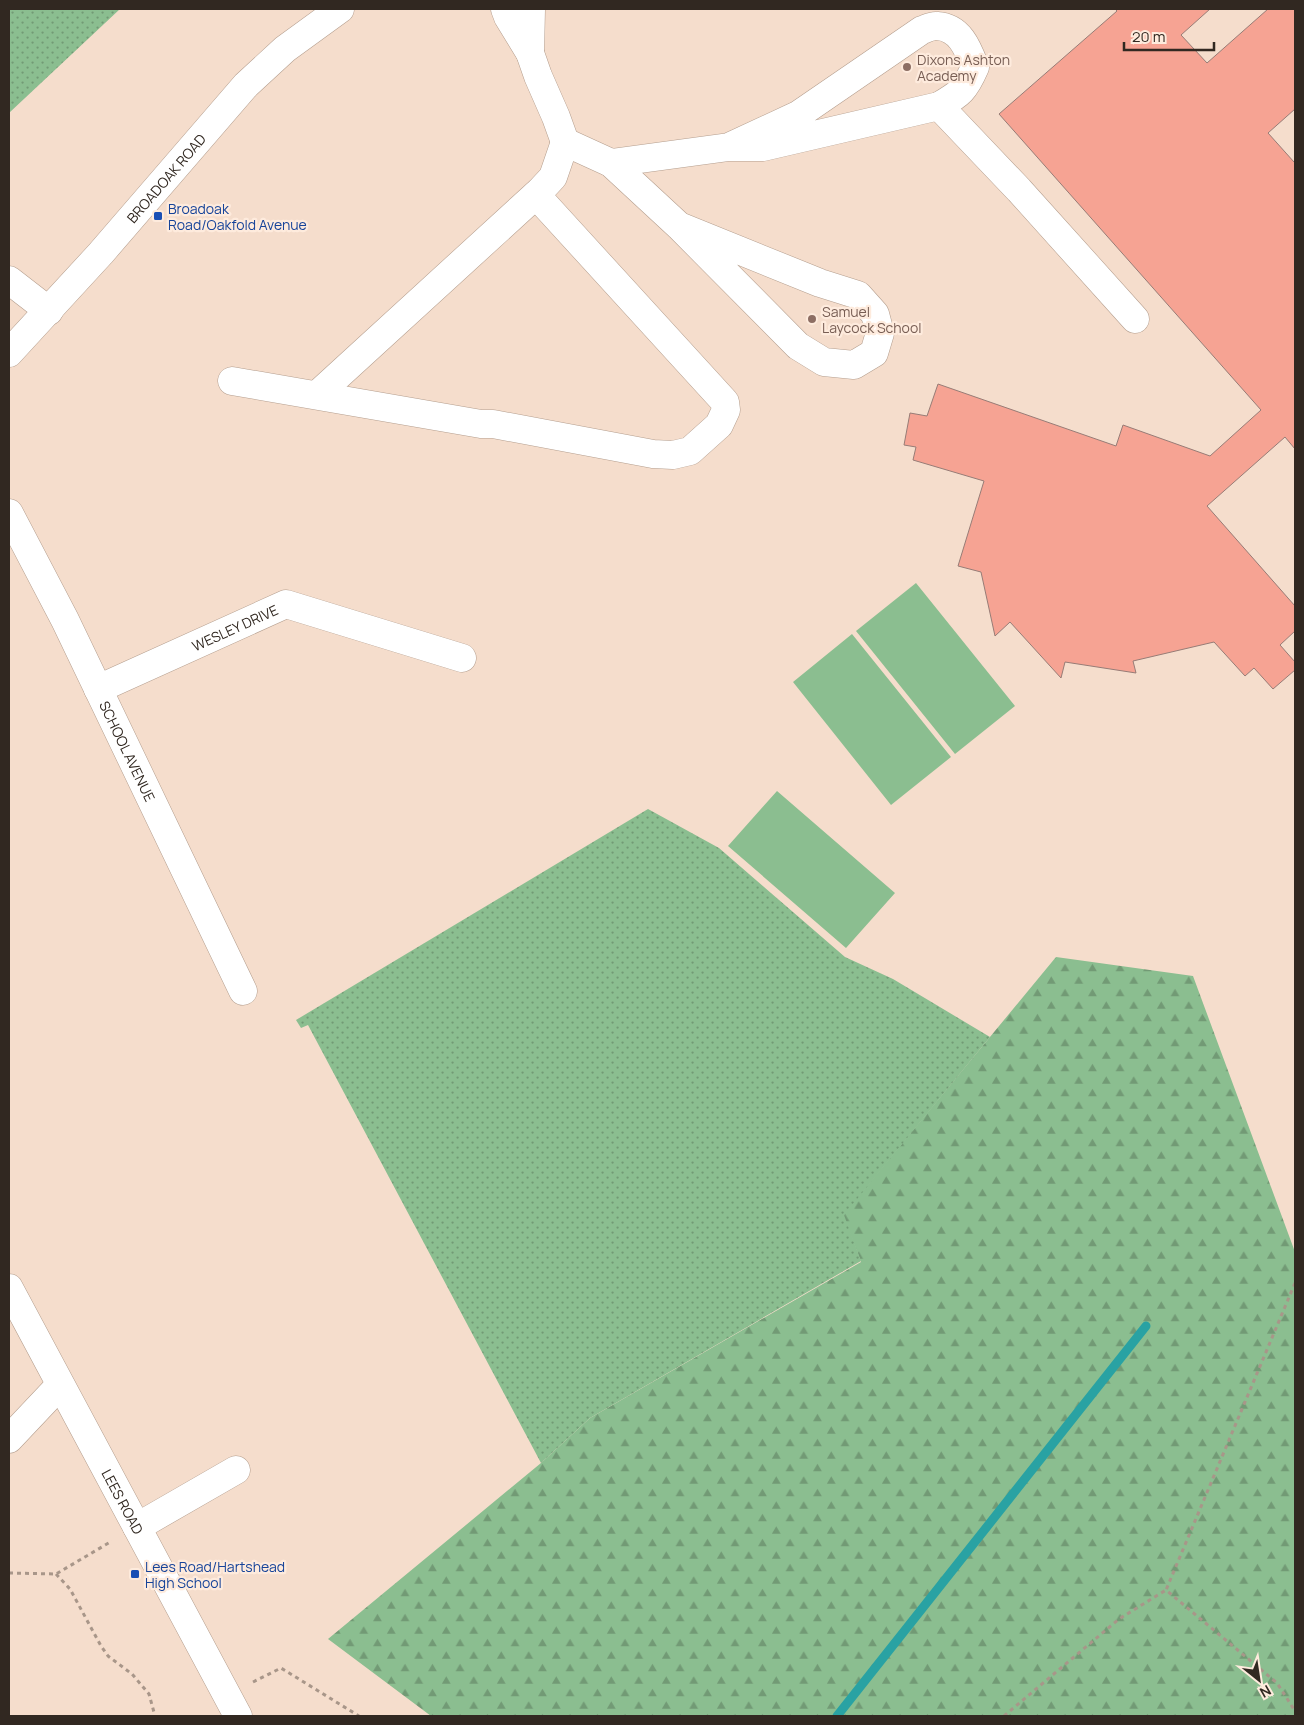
<svg xmlns="http://www.w3.org/2000/svg" width="1304" height="1725" font-family="Manrope,sans-serif">
<style>
.grass{fill:#8bbe90}
.forest{fill:url(#forest-firs)}
.park{fill:url(#park-dots)}
.lines{fill:none;stroke-linecap:round;stroke-linejoin:round}
.stream{stroke:#29a2a3;stroke-width:9}
.building{fill:#f6a393;stroke:#977c76}
.minor-casing{stroke:#b49e8e;stroke-width:29}
.major-casing{stroke:#b49e8e;stroke-width:29}
.path{stroke:#a89689;stroke-width:3;stroke-dasharray:4 4;stroke-linecap:butt}
.minor{stroke:#fff;stroke-width:28}
.major{stroke:#fff;stroke-width:28}
.education-dot{fill:#8d6e63;stroke:#feebdd;stroke-width:2}
.transit-dot{fill:#1a4fb4;stroke:#feebdd;stroke-width:2}
.labels{text-anchor:middle;dominant-baseline:central;stroke-width:4.5;stroke-linejoin:round;paint-order:stroke}
.education-label{font-size:14px;fill:#785e54;stroke:#feebdd;text-anchor:start}
.street-label{font-size:14px;fill:#312821;stroke:#feebdd}
.transit-label{font-size:14px;fill:#164399;stroke:#feebdd;text-anchor:start}
</style>
<defs>
<pattern id="forest-firs" width="22" height="20" patternUnits="userSpaceOnUse" patternTransform="scale(1.25)"><rect width="22" height="20" fill="#8bbe90"/><path d="M5 1l3.5 6h-7zM16 11l3.5 6h-7z" fill="#729a75"/></pattern>
<pattern id="park-dots" width="8" height="8" patternUnits="userSpaceOnUse" patternTransform="scale(1.25)"><rect width="8" height="8" fill="#8bbe90"/><path d="M2 2h.1M6 6h.1" fill="none" stroke="#729a75" stroke-width="1.8" stroke-linecap="round"/></pattern>
</defs>
<rect width="100%" height="100%" fill="#f5ddcc"/>
<path class="grass" d="M916,583L1015,706L955,754L856,631Z
M852,634L951,757L891,805L793,682Z
M777,791L895,893L846,948L728,846Z"/>
<path class="forest" d="M1056,957L1193,976L1295,1252V1716H431L328,1639L541,1463L590,1418L861,1262L843,1215Z"/>
<path class="park" d="M9,9H120L9,113Z
M648,809L719,848L845,957L893,979L990,1037L844,1215L861,1261L590,1418L541,1463L308,1025L301,1028L296,1020Z"/>
<g class="lines">
<path class="stream" d="M837,1716L1146,1326"/>
</g>
<path class="building" d="M1115,9H1210L1181,35L1207,63L1268,9H1295V109L1268,133L1294,162L1295,160V449L1285,437L1207,506L1295,606V631L1280,645L1295,662V670L1273,689L1254,668L1245,676L1214,642L1133,661L1136,673L1065,662L1061,678L1010,622L995,636L981,572L958,566L984,481L913,460L916,447L904,445L910,413L927,416L938,384L1116,446L1123,425L1210,456L1261,410L999,114L1117,11Z"/>
<g class="lines">
<g class="minor-casing">
<g id="minor">
<path d="M505,9L508,17L530,53L538,76L556,117L565,142L611,163L679,226L798,346L824,362L854,365L874,353L880,333L875,314L858,295L820,283L679,226"/>
<path d="M530,53L531,9"/>
<path d="M939,106L1019,190L1135,319"/>
<path d="M611,163L729,147H763L939,106C960,94 965,90 975,67C968,49 960,27 937,26C932,25 926,29 922,30L798,115L729,147"/>
<path d="M9,280L49,311"/>
<path id="s1" d="M9,353L101,253L246,85L285,49L340,9"/>
<path d="M232,381L481,424H493L653,454L673,455L690,451L719,425L726,410L725,402L536,195"/>
<path d="M318,394L540,191L553,177L565,142"/>
<path id="s2" d="M9,513L65,620L243,991"/>
<path id="s3" d="M98,689L286,604L462,658"/>
<path d="M9,1439L60,1385"/>
<path d="M137,1527L236,1470"/>
</g>
</g>
<g class="major-casing">
<g id="major">
<path id="s4" d="M9,1288L238,1716"/>
</g>
</g>
<path class="path" d="M1295,1283L1166,1590L1277,1683L1295,1711
M9,1573L56,1574L112,1541
M56,1574L70,1589L101,1646L108,1656L132,1674L149,1694L155,1716
M253,1682L281,1668L359,1716
M1004,1716L1119,1619L1166,1590"/>
<use href="#minor" class="minor"/>
<use href="#major" class="major"/>
</g>
<g class="education-dot">
<circle cx="907" cy="67" r="5"/>
<circle cx="812" cy="319" r="5"/>
</g>
<g class="transit-dot">
<rect x="153" y="211" width="10" height="10" rx="2.5"/>
<rect x="130" y="1569" width="10" height="10" rx="2.5"/>
</g>
<g class="labels">
<g class="education-label">
<text x="917" y="59">Dixons Ashton<tspan x="917" dy="16">Academy</tspan></text>
<text x="822" y="311">Samuel<tspan x="822" dy="16">Laycock School</tspan></text>
</g>
<g class="street-label">
<text stroke="none"><textPath href="#s1" startOffset="235">BROADOAK ROAD</textPath></text>
<text stroke="none"><textPath href="#s3" startOffset="150">WESLEY DRIVE</textPath></text>
<text stroke="none"><textPath href="#s2" startOffset="266">SCHOOL AVENUE</textPath></text>
<text stroke="none"><textPath href="#s4" startOffset="242">LEES ROAD</textPath></text>
</g>
<g class="transit-label">
<text x="168" y="208">Broadoak<tspan x="168" dy="16">Road/Oakfold Avenue</tspan></text>
<text x="145" y="1566">Lees Road/Hartshead<tspan x="145" dy="16">High School</tspan></text>
</g>
</g>
<rect width="1304" height="1725" fill="none" stroke="#312821" stroke-width="20"/>
<g transform="translate(1259 1680) rotate(150)" stroke="#feebdd" stroke-width="4" paint-order="stroke">
<path d="M0-4L9 19L0 12L-9 19Z" fill="#312821"/>
<text y="-8" font-size="14" font-weight="bold" text-anchor="middle" fill="#312821">N</text>
</g>
<path d="M1124 42v8h90v-8" fill="none" stroke="#312821" stroke-width="2.5"/>
<text x="1132" y="42" font-size="15" fill="#312821" stroke="#feebdd" stroke-width="4" paint-order="stroke">20 m</text>
</svg>
